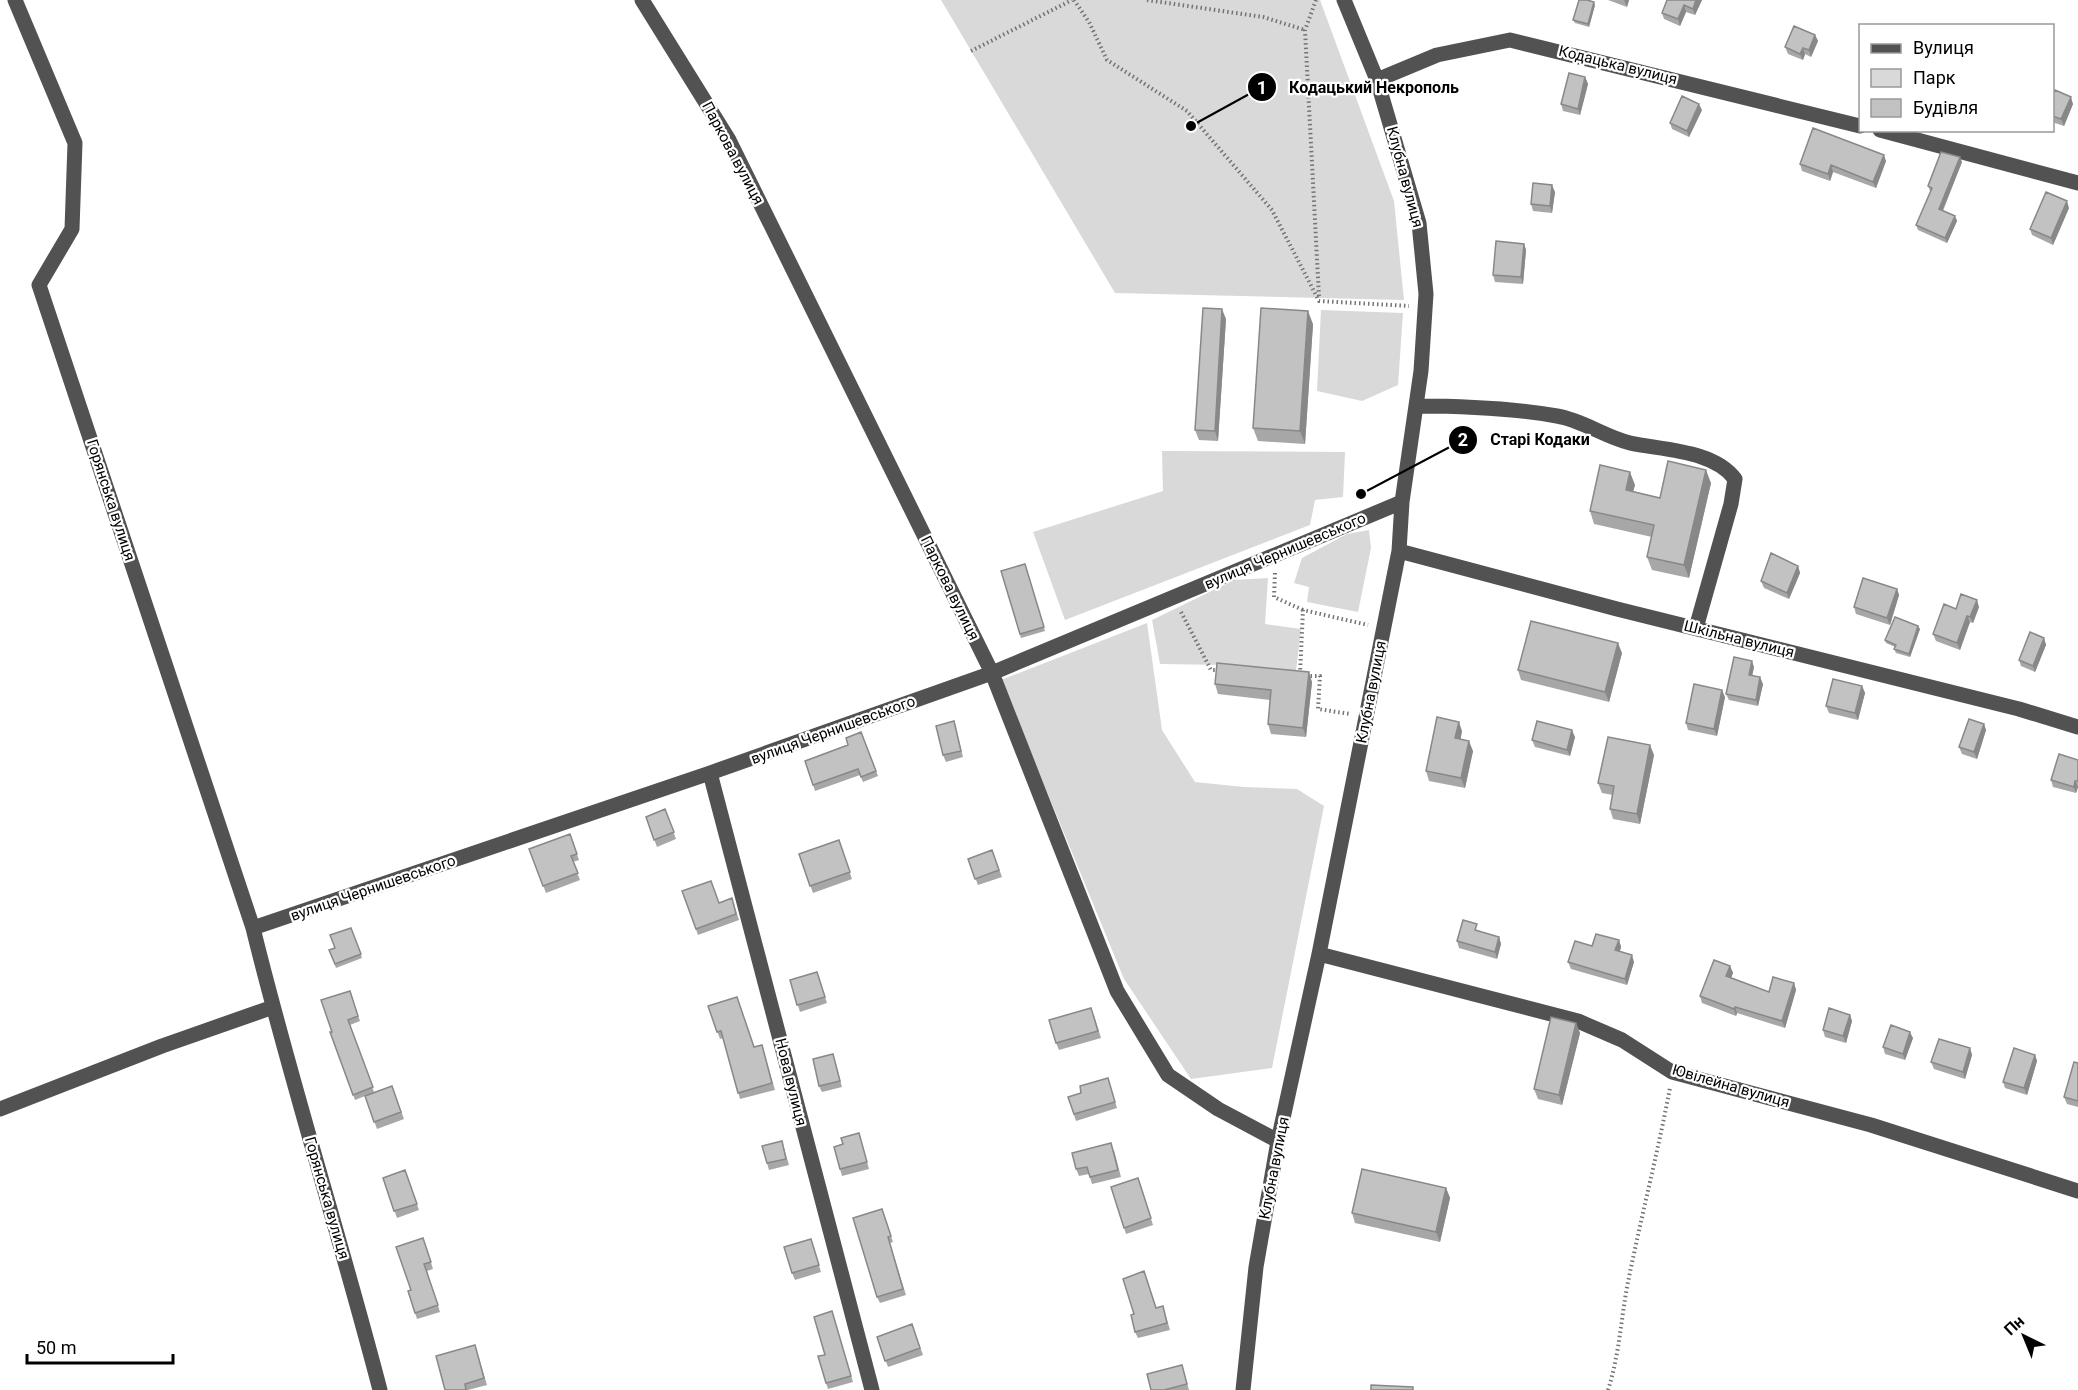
<svg xmlns="http://www.w3.org/2000/svg" width="2078" height="1390" font-family="Roboto,sans-serif">
<style>
.green{fill:#d9d9d9}
.lines{fill:none;stroke-linecap:round;stroke-linejoin:round}
.path{stroke:#747474;stroke-width:4;stroke-dasharray:1.5 3;stroke-linecap:butt}
.minor{stroke:#525252;stroke-width:15}
.wall{fill:#a7a7a7}
.shaded-wall{fill:#888}
.building{fill:#c2c2c2;stroke:#888;stroke-width:1.5}
.labels{text-anchor:middle;dominant-baseline:central;stroke-width:4.5;stroke-linejoin:round;paint-order:stroke}
.street-label{font-size:15px;fill:#000;stroke:#fff}
.leader{fill:none;stroke:#000;stroke-width:2}
.callout-dot{fill:#000;stroke:#fff;stroke-width:2}
.mark-label{font-size:18px;text-anchor:middle;font-weight:bold;fill:#fff}
.callout-label{font-size:16px;text-anchor:middle;font-weight:bold;fill:#000;stroke:#fff;stroke-width:4.5;stroke-linejoin:round;paint-order:stroke}
</style>
<rect width="100%" height="100%" fill="#fff"/>
<path class="green" d="M941,0H1320L1394,201L1404,300L1115,293Z
M1321,310L1403,313L1398,385L1362,401L1317,391Z
M1162,451L1345,452L1343,497L1315,500L1310,525L1065,620L1033,532L1163,491Z
M1369,530L1371,548L1358,612L1307,602L1309,587L1294,583L1302,558L1347,534Z
M1268,578L1265,624L1301,629L1296,671L1228,665L1160,664L1152,620L1234,580Z
M1147,623L1162,730L1195,782L1244,787L1297,789L1324,806L1272,1068L1191,1079L1124,979L1001,680Z"/>
<g class="lines">
<path class="path" d="M1074,0L1089,22L1107,60L1187,111L1272,210L1319,301L1409,306
M1147,0L1263,17L1305,30
M1316,0L1305,30L1319,297
M971,51L1072,0
M1275,573L1274,597L1303,610
M1181,612L1211,670H1219
M1300,674L1303,610L1368,625
M1306,676H1320L1318,709L1350,714
M1608,1390C1620,1353 1621,1315 1629,1277C1642,1214 1658,1151 1670,1088"/>
<path class="minor" d="M15,0L75,143L72,229L39,285L253,928C291,1083 340,1236 380,1390
M642,0L729,140L992,673L1117,991L1168,1075L1218,1109L1278,1141
M1377,80L1437,55L1510,40L1860,126
M1880,130L2078,183
M1416,406C1463,406 1511,408 1557,416C1582,420 1605,437 1630,443C1662,450 1714,450 1735,479L1731,504L1696,628
M1399,551L1617,609L2019,709L2078,727
M710,773L872,1390
M253,928L710,773L992,673L1402,502
M1319,954L1578,1021L1622,1040L1672,1072L1871,1125L2078,1191
M0,1109L162,1046L273,1007
M1243,1390L1256,1267L1278,1141L1319,954L1399,551L1402,502L1421,371L1426,294L1419,223L1377,80L1344,0"/>
</g>
<path class="wall" d="M1608,0H1629L1627,7Z
M1667,0H1702L1695,15L1686,12L1680,26L1664,19L1662,13Z
M1595,5L1589,27L1575,23L1573,20Z
M1815,35L1818,41L1811,57L1805,54L1803,60L1788,54L1785,47Z
M1585,77L1588,84L1580,115L1563,111L1561,104Z
M2052,96L2073,104L2064,126L2052,122Z
M1702,110L1689,137L1672,129L1670,123Z
M1886,161L1876,188L1833,172L1830,181L1802,171L1800,164Z
M1962,162L1943,211L1955,216L1957,221L1947,243L1918,230L1916,225L1931,192L1930,191L1928,186Z
M1555,192L1552,213L1533,211L1531,204Z
M2069,208L2053,245L2032,235L2030,229Z
M1524,244L1526,250L1523,284L1495,282L1493,275Z
M1226,319L1218,441L1199,440L1195,430Z
M1313,324L1305,444L1258,441L1253,428Z
M1711,483L1689,578L1652,570L1647,557L1652,537L1594,524L1590,511L1635,485L1633,491L1660,498Z
M1025,564L1045,631L1021,638L1001,571Z
M1798,566L1800,573L1789,599L1764,588L1761,581Z
M1897,589L1899,595L1890,625L1856,614L1854,607Z
M1979,607L1973,623L1970,622L1960,650L1936,641L1933,634L1956,609Z
M1920,629L1910,657L1896,653L1894,649L1895,647L1886,643L1885,640Z
M2044,638L2046,645L2035,672L2021,666L2019,660Z
M1622,653L1609,702L1521,680L1518,670Z
M1754,667L1752,676L1763,684L1758,706L1729,700L1726,694Z
M1312,682L1306,737L1271,734L1268,724L1270,700L1218,694L1215,684Z
M1862,686L1865,693L1858,720L1829,713L1826,706Z
M1725,697L1717,736L1688,730L1686,723Z
M954,721L963,757L946,762L943,755Z
M1984,724L1986,730L1977,759L1962,754L1959,747Z
M1462,731L1460,740L1473,751L1465,788L1429,781L1426,771Z
M861,732L878,776L863,782L860,775L815,791L805,761L848,745Z
M1575,737L1570,756L1535,747L1532,740Z
M1654,755L1640,824L1613,819L1610,809L1613,795L1602,793L1598,783Z
M2078,760V787L2076,793L2053,787L2051,780Z
M665,809L676,839L657,847L646,817Z
M570,834L579,860L573,862L580,880L546,893L529,849Z
M839,840L852,879L813,893L799,854Z
M992,850L1002,877L978,885L968,859Z
M682,891L719,903L734,904L739,920L698,935Z
M351,928L362,958L336,968L329,950L335,948Z
M1479,931L1499,937L1501,944L1497,959L1459,948L1457,941Z
M1619,940L1621,947L1620,951L1634,962L1627,985L1571,969L1568,962L1592,946Z
M1730,966L1733,973L1731,978L1769,992L1794,983L1796,990L1785,1028L1737,1013L1736,1016L1702,1003L1700,996Z
M817,972L827,1003L800,1012L790,980Z
M350,991L360,1021L350,1025L374,1092L392,1086L404,1119L377,1129L365,1096L355,1100L330,1032H332Z
M708,1006L754,1047L764,1052L775,1090L740,1099L723,1038L720,1039Z
M1094,1015L1101,1038L1059,1050L1056,1043Z
M1850,1015L1852,1021L1846,1043L1825,1037L1823,1030Z
M1576,1023L1580,1033L1562,1105L1538,1099L1534,1089Z
M1913,1038L1905,1060L1885,1054L1883,1047Z
M1970,1048L1972,1055L1965,1079L1934,1069L1931,1062Z
M833,1054L842,1087L822,1092L819,1086Z
M2035,1055L2037,1061L2027,1095L2005,1088L2003,1082Z
M2078,1063V1107L2067,1104L2064,1097Z
M1108,1078L1117,1108L1076,1121L1068,1097L1081,1093Z
M859,1133L869,1169L842,1176L840,1169L843,1144Z
M782,1141L789,1165L769,1170L767,1163Z
M1114,1150L1121,1177L1092,1184L1089,1174L1079,1176L1076,1169Z
M405,1170L419,1210L397,1218L383,1178Z
M1138,1178L1153,1225L1126,1234L1111,1187Z
M1446,1188L1450,1198L1440,1242L1355,1223L1352,1213Z
M882,1209L893,1242L890,1243L906,1295L880,1303L877,1297Z
M423,1238L433,1269L427,1271L440,1312L417,1319L408,1291L411,1290Z
M811,1239L821,1272L795,1280L792,1273Z
M1156,1308L1165,1313L1170,1330L1138,1338L1135,1332Z
M832,1311L853,1382L828,1389L826,1383L825,1355Z
M912,1324L923,1355L888,1367L877,1337Z
M475,1345L487,1385L468,1390H445Z
M1184,1372L1189,1390H1151Z"/>
<path class="shaded-wall" d="M1624,0H1629L1627,7Z
M1696,0H1702L1695,15L1693,9Z
M1594,2L1595,5L1589,27L1588,24Z
M1684,5L1686,12L1680,26L1678,19Z
M1815,35L1818,41L1811,57L1809,50Z
M1803,48L1805,54L1803,60L1800,54Z
M1585,77L1588,84L1580,115L1578,109Z
M2071,97L2073,104L2064,126L2061,119Z
M1699,104L1702,110L1689,137L1687,131Z
M1884,155L1886,161L1876,188L1873,182Z
M1960,157L1962,162L1941,214L1939,209Z
M1831,165L1833,172L1830,181L1828,174Z
M1552,185L1555,192L1552,213L1550,206Z
M2067,201L2069,208L2053,245L2051,238Z
M1955,216L1957,221L1947,243L1945,238Z
M1524,244L1526,250L1523,284L1521,277Z
M1222,309L1226,319L1218,441L1215,431Z
M1308,311L1313,324L1305,444L1300,431Z
M1706,470L1711,483L1689,578L1684,565Z
M1630,472L1635,485L1630,503L1626,490Z
M1798,566L1800,573L1789,599L1787,593Z
M1897,589L1899,595L1890,625L1887,618Z
M1977,600L1979,607L1973,623L1970,617Z
M1967,616L1970,622L1960,650L1957,643Z
M1918,626L1920,629L1910,657L1909,654Z
M2044,638L2046,645L2035,672L2033,666Z
M1618,643L1622,653L1609,702L1605,692Z
M1752,661L1754,667L1751,681L1749,675Z
M1309,672L1312,682L1306,737L1303,728Z
M1760,677L1763,684L1758,706L1756,700Z
M1862,686L1865,693L1858,720L1855,713Z
M1722,690L1725,697L1717,736L1714,729Z
M1459,722L1462,731L1459,748L1455,738Z
M1984,724L1986,730L1977,759L1974,752Z
M1572,730L1575,737L1570,756L1567,750Z
M1469,741L1473,751L1465,788L1461,778Z
M1650,745L1654,755L1640,824L1637,814Z
M2075,781L2078,787L2076,793L2074,787Z
M1499,937L1501,944L1497,959L1495,952Z
M1619,940L1621,947L1618,957L1615,950Z
M1632,955L1634,962L1627,985L1625,979Z
M1730,966L1733,973L1729,983L1726,976Z
M1794,983L1796,990L1785,1028L1782,1021Z
M1735,1007L1737,1013L1736,1016L1734,1009Z
M1850,1015L1852,1021L1846,1043L1843,1036Z
M1576,1023L1580,1033L1562,1105L1559,1095Z
M1910,1032L1913,1038L1905,1060L1903,1054Z
M1970,1048L1972,1055L1965,1079L1963,1072Z
M2035,1055L2037,1061L2027,1095L2024,1088Z
M1446,1188L1450,1198L1440,1242L1436,1232Z"/>
<path class="building" d="M1579,0H1587L1594,2L1588,24L1573,20Z
M1667,0H1696L1693,9L1684,5L1678,19L1662,13Z
M1794,26L1815,35L1809,50L1803,48L1800,54L1785,47Z
M1569,73L1585,77L1578,109L1561,104Z
M2055,90L2071,97L2061,119L2052,116V96Z
M1682,96L1699,104L1687,131L1670,123Z
M1813,128L1884,155L1873,182L1831,165L1828,174L1800,164Z
M1941,152L1960,157L1939,209L1955,216L1945,238L1916,225L1932,188L1928,186Z
M1533,183L1552,185L1550,206L1531,204Z
M2046,192L2067,201L2051,238L2030,229Z
M1496,241L1524,244L1521,277L1493,275Z
M1203,308L1222,309L1215,431L1195,430Z
M1261,308L1308,311L1300,431L1253,428Z
M1668,461L1706,470L1684,565L1647,557L1654,525L1590,511L1600,465L1630,472L1626,490L1660,498Z
M1771,553L1798,566L1787,593L1761,581Z
M1025,564L1044,627L1020,634L1001,571Z
M1863,578L1897,589L1887,618L1854,607Z
M1961,594L1977,600L1970,617L1967,616L1957,643L1933,634L1944,604L1956,609Z
M1895,617L1918,626L1909,654L1894,649L1896,645L1885,640Z
M1531,621L1618,643L1605,692L1518,670Z
M2030,632L2044,638L2033,666L2019,660Z
M1734,657L1752,661L1749,675L1760,677L1756,700L1726,694Z
M1217,663L1309,672L1303,728L1268,724L1271,690L1215,684Z
M1833,679L1862,686L1855,713L1826,706Z
M1694,684L1722,690L1714,729L1686,723Z
M1437,717L1459,722L1455,738L1469,741L1461,778L1426,771Z
M1969,719L1984,724L1974,752L1959,747Z
M954,721L961,751L943,755L936,726Z
M1537,721L1572,730L1567,750L1532,740Z
M861,732L876,771L861,777L858,769L813,785L805,761L848,745L846,738Z
M1608,737L1650,745L1637,814L1610,809L1614,786L1598,783Z
M2059,754L2078,760V781H2075L2074,787L2051,780Z
M665,809L674,832L654,840L646,817Z
M570,834L577,854L571,856L578,873L543,886L529,849Z
M839,840L850,872L810,886L799,854Z
M992,850L999,870L975,879L968,859Z
M711,881L719,903L732,898L736,914L696,929L682,891Z
M1463,920L1477,924L1475,930L1499,937L1495,952L1457,941Z
M351,928L361,954L335,964L329,950L335,948L330,935Z
M1596,934L1619,940L1615,950L1632,955L1625,979L1568,962L1575,941L1592,946Z
M1714,960L1730,966L1726,976L1769,992L1773,977L1794,983L1782,1021L1735,1007L1734,1009L1700,996Z
M817,972L825,997L797,1005L790,980Z
M350,991L358,1016L348,1020L373,1087L353,1095L330,1032H332L321,1000Z
M737,997L754,1047L762,1045L772,1083L738,1093L721,1031L717,1032L708,1006Z
M1091,1008L1098,1031L1056,1043L1049,1020Z
M1829,1008L1850,1015L1843,1036L1823,1030Z
M1551,1017L1576,1023L1559,1095L1534,1089Z
M1891,1025L1910,1032L1903,1054L1883,1047Z
M1939,1039L1970,1048L1963,1072L1931,1062Z
M2014,1048L2035,1055L2024,1088L2003,1082Z
M833,1054L840,1081L819,1086L813,1059Z
M2074,1062L2078,1063V1101L2064,1097Z
M1108,1078L1115,1102L1074,1114L1068,1097L1081,1093L1080,1086Z
M392,1086L401,1112L374,1122L365,1096Z
M859,1133L867,1162L840,1169L834,1147L843,1144L841,1138Z
M782,1141L786,1159L767,1163L762,1146Z
M1111,1143L1118,1170L1090,1177L1087,1167L1076,1169L1072,1153Z
M1362,1169L1446,1188L1436,1232L1352,1213Z
M405,1170L417,1204L394,1211L383,1178Z
M1138,1178L1151,1218L1124,1228L1111,1187Z
M882,1209L891,1236L888,1237L903,1289L877,1297L853,1218Z
M423,1238L431,1262L424,1264L438,1305L415,1313L408,1291L411,1290L396,1247Z
M811,1239L819,1265L792,1273L784,1247Z
M1144,1271L1156,1308L1163,1306L1167,1323L1135,1332L1131,1315L1134,1314L1123,1279Z
M832,1311L851,1376L826,1383L818,1356L825,1355L814,1317Z
M912,1324L920,1348L885,1361L877,1337Z
M475,1345L484,1378L465,1384L466,1390H445L436,1356Z
M1182,1365L1187,1384L1164,1390H1151L1147,1374Z
M1371,1385L1413,1387V1390H1371Z"/>
<g class="labels">
<g class="street-label">
<text transform="translate(1618 65) rotate(14)">Кодацька вулиця</text>
<text transform="translate(733 153) rotate(62)">Паркова вулиця</text>
<text transform="translate(1405 177) rotate(75)">Клубна вулиця</text>
<text transform="translate(111 500) rotate(72)">Горянська вулиця</text>
<text transform="translate(1285 551) rotate(-23)">вулиця Чернишевського</text>
<text transform="translate(950 588) rotate(64)">Паркова вулиця</text>
<text transform="translate(1739 639) rotate(14)">Шкільна вулиця</text>
<text transform="translate(1371 692) rotate(-79)">Клубна вулиця</text>
<text transform="translate(833 730) rotate(-20)">вулиця Чернишевського</text>
<text transform="translate(373 888) rotate(-19)">вулиця Чернишевського</text>
<text transform="translate(791 1082) rotate(76)">Нова вулиця</text>
<text transform="translate(1731 1086) rotate(16)">Ювілейна вулиця</text>
<text transform="translate(1274 1168) rotate(-79)">Клубна вулиця</text>
<text transform="translate(327 1198) rotate(74)">Горянська вулиця</text>
</g>
</g>
<path class="leader" d="M1191 126L1262 87M1361 494L1463 440"/>
<g class="callout-dot">
<circle cx="1191" cy="126" r="6"/>
<circle cx="1361" cy="494" r="6"/>
<circle cx="1262" cy="87" r="15"/>
<circle cx="1463" cy="440" r="15"/>
</g>
<g class="mark-label">
<text x="1262" y="94">1</text>
<text x="1463" y="446">2</text>
</g>
<g class="callout-label">
<text x="1374" y="93">Кодацький Некрополь</text>
<text x="1540" y="445">Старі Кодаки</text>
</g>
<rect x="1859" y="24" width="195" height="108" fill="#ffffff" stroke="#999999" stroke-width="1.5"/>
<rect x="1871" y="44" width="30" height="9" fill="#525252" stroke="#999999" stroke-width="1.5"/>
<text x="1913" y="54" font-size="18" fill="#000000">Вулиця</text>
<rect x="1871" y="69" width="30" height="18" fill="#d9d9d9" stroke="#999999" stroke-width="1.5"/>
<text x="1913" y="84" font-size="18" fill="#000000">Парк</text>
<rect x="1871" y="99" width="30" height="18" fill="#c2c2c2" stroke="#999999" stroke-width="1.5"/>
<text x="1913" y="114" font-size="18" fill="#000000">Будівля</text>
<g transform="translate(2024 1336) rotate(317)" stroke="#ffffff" stroke-width="4.5" paint-order="stroke">
<path d="M0-4.5L10 22L0 15L-10 22Z" fill="#000000"/>
<text y="-9" font-size="16" font-weight="bold" text-anchor="middle" fill="#000000">Пн</text>
</g>
<path d="M27 1354v9h146v-9" fill="none" stroke="#000000" stroke-width="3"/>
<text x="36" y="1354" font-size="18" fill="#000000" stroke="#ffffff" stroke-width="4.5" paint-order="stroke">50 m</text>
</svg>
